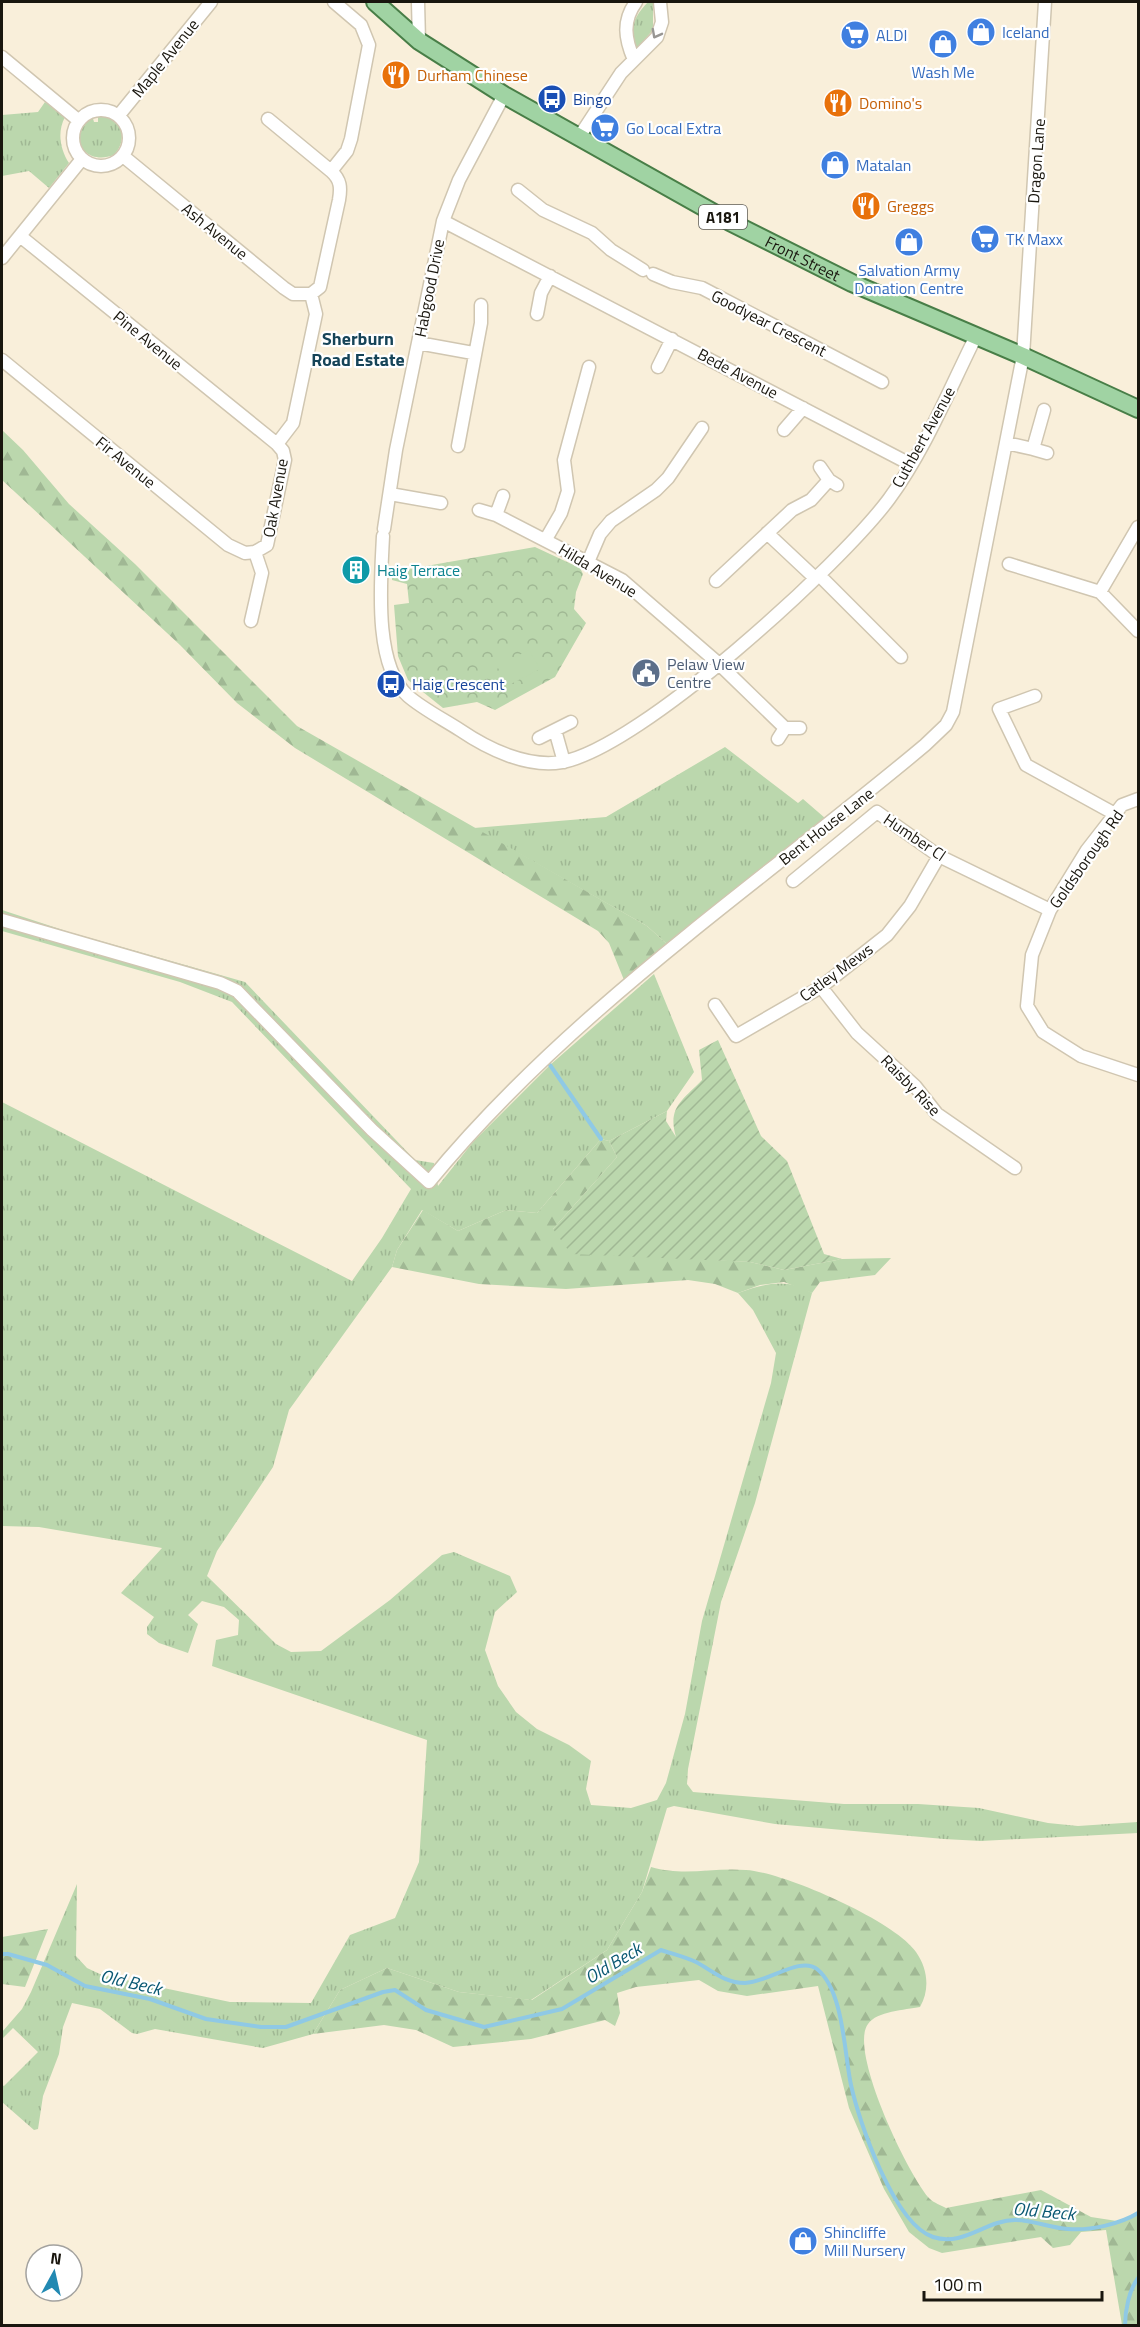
<svg xmlns="http://www.w3.org/2000/svg" width="1140" height="2327" font-family="'Titillium Web',sans-serif">
<style>
.grass{fill:url(#grass-tufts)}
.forest{fill:url(#forest-firs)}
.park{fill:url(#park-crowns)}
.garden{fill:url(#garden-furrows)}
.pitch{fill:#bbd7ad}
.lines{fill:none;stroke-linecap:round;stroke-linejoin:round}
.stream{stroke:#8fc9e5;stroke-width:4}
.minor-casing{stroke:#d0c6b1;stroke-width:15}
.major-casing{stroke:#487e47;stroke-width:20}
.minor{stroke:#fff;stroke-width:12}
.major{stroke:#a0d3a3;stroke-width:16}
.oneway{stroke:#989693}
.labels{text-anchor:middle;dominant-baseline:central;stroke-width:4.5;stroke-linejoin:round;paint-order:stroke}
.shield{fill:#fff;stroke:#5e5c56;stroke-width:1.5}
.shield-label{font-size:15px;font-weight:bold;fill:#19160e}
.shop-label{font-size:16px;fill:#366cbe;stroke:#fff;text-anchor:start}
.street-label{font-size:16px;fill:#19160e;stroke:#fff}
.food-label{font-size:16px;fill:#c56008;stroke:#fff;text-anchor:start}
.transit-label{font-size:16px;fill:#164399;stroke:#fff;text-anchor:start}
.culture-label{font-size:16px;fill:#0d838f;stroke:#fff;text-anchor:start}
.service-label{font-size:16px;fill:#4e5e75;stroke:#fff;text-anchor:start}
.neighbourhood-label{font-size:18px;font-weight:bold;fill:#164458;stroke:#fff}
.water-label{font-size:18px;font-style:italic;fill:#0a5873;stroke:#fff}
</style>
<defs>
<pattern id="grass-tufts" width="24" height="20" patternUnits="userSpaceOnUse" patternTransform="scale(1.5)"><rect width="24" height="20" fill="#bbd7ad"/><path d="M3 7l-1-3M5 7V3M7 7l1-3M15 17l-1-3M17 17v-4M19 17l1-3" fill="none" stroke="#a0b894"/></pattern>
<pattern id="forest-firs" width="22" height="20" patternUnits="userSpaceOnUse" patternTransform="scale(1.5)"><rect width="22" height="20" fill="#bbd7ad"/><path d="M5 1l3.5 6h-7zM16 11l3.5 6h-7z" fill="#a0b894"/></pattern>
<pattern id="park-crowns" width="20" height="18" patternUnits="userSpaceOnUse" patternTransform="scale(1.5)"><rect width="20" height="18" fill="#bbd7ad"/><path d="M2 6a3 3 0 1 1 6 0M12 15a3 3 0 1 1 6 0" fill="none" stroke="#a0b894"/></pattern>
<pattern id="garden-furrows" width="10" height="10" patternUnits="userSpaceOnUse" patternTransform="scale(1.5)"><rect width="10" height="10" fill="#bbd7ad"/><path d="M-1 1l2-2M0 10L10 0M9 11l2-2" fill="none" stroke="#a0b894"/></pattern>
</defs>
<rect width="100%" height="100%" fill="#f9efda"/>
<path class="grass" d="M648,2H653V30L636,49C624,33 637,13 648,2Z
M45,102L65,117C57,132 60,149 69,163L49,188L29,171L2,176V115L38,112Z
M92,115L94,122H98V115C122,115 129,139 114,155C93,163 74,151 79,127Z
M725,747L798,803L803,799L825,818L668,945L647,926L474,828L606,817Z
M2,910L69,932L245,982L415,1160L434,1163L438,1186L473,1142L550,1065L654,974L694,1072L667,1111L609,1141L601,1139L537,1213L506,1210L458,1231L422,1210L397,1250L392,1267L289,1410L273,1467L217,1551L207,1576L276,1644L291,1652L321,1651L390,1600L442,1555L454,1552L510,1576L517,1592L495,1612L485,1650L498,1686L516,1712L537,1729L569,1745L591,1761L586,1789L591,1805L631,1808L657,1800L666,1783L685,1714L702,1621L771,1383L776,1353L753,1310L738,1293C764,1284 787,1277 812,1293L755,1503L721,1602L688,1769L687,1784L693,1792L844,1804H918L979,1808L1048,1823L1078,1826L1138,1822V1833L981,1841L944,1839L775,1824L674,1806L667,1808L642,1892L607,1950L531,2000L459,1992L387,1968L340,1990L313,2034L263,2048L155,2029L137,2034L132,2033L100,2009L72,2003L63,2027L59,2054L43,2096L38,2129L34,2130L2,2102V2085L4,2086L38,2052L13,2028L2,2039V2032L22,2009L31,1992L77,1884L76,1956L87,1968L102,1975L230,2002L311,2003L350,1935L395,1918L419,1862L427,1740L212,1666L216,1640L238,1635L239,1620L224,1607L202,1601L188,1615L198,1624L188,1653L159,1643L147,1634V1627L154,1617L121,1593L162,1548L39,1527L2,1526V1102L352,1281L382,1238L411,1189L232,1002L180,982L2,931Z"/>
<path class="forest" d="M2,430L23,450L69,504L135,564L297,726L647,926L668,945L624,980L609,943L598,931L295,748L237,703L180,645L2,480Z
M601,1139L609,1141L617,1157L553,1229L682,1258L750,1262L784,1270L842,1259L891,1258L875,1275L820,1282L812,1293L784,1282L760,1285L738,1293L715,1284L688,1280L566,1289L479,1284L392,1267L397,1250L423,1210L458,1231L506,1210L537,1213Z
M651,1867C686,1877 712,1867 746,1870C783,1872 895,1921 916,1952C928,1969 930,1990 920,2007C905,2010 877,2011 868,2024C848,2050 909,2177 930,2199C934,2203 941,2205 946,2208L1041,2190L1091,2217L1117,2221L1138,2213V2325H1122L1106,2230L1081,2232L1070,2245L1053,2248L1041,2237L942,2253L929,2248L909,2232L884,2189L849,2108L818,1986L747,1996L718,1991L699,1980L636,1987L617,1993L620,2013L615,2026L605,2020L531,2039L453,2047L416,2030L384,2025L313,2034L340,1990L387,1968L459,1992L532,2000L607,1950L642,1892Z
M48,1929L25,1987L2,1984V1937Z"/>
<path class="park" d="M535,547L580,568L583,574L576,592L574,609L586,623L555,677L495,710L477,702L443,708L408,680L398,656L394,605L409,603L407,584L392,580V572Z"/>
<path class="garden" d="M718,1040L761,1136L787,1161L824,1254L842,1259L784,1270L750,1262L571,1254L553,1229L617,1157L609,1141L667,1111L666,1121L676,1137C667,1107 683,1100 702,1080L699,1050Z"/>
<path class="pitch" d="M529,650L540,669L507,686L497,666Z"/>
<g class="lines">
<path class="stream" d="M550,1065L601,1139
M2,1954H8L47,1965L85,1986L150,1999L206,2019L261,2027H286L383,1992L395,1990L426,2010L484,2027L562,2009L661,1950C673,1954 685,1957 696,1962C713,1971 724,1983 745,1983C769,1982 800,1956 817,1969C844,1991 844,2053 851,2085C859,2122 894,2224 933,2237C964,2247 986,2220 1015,2220C1033,2220 1050,2228 1068,2229C1090,2231 1120,2224 1138,2213
M1125,2326C1125,2311 1129,2290 1138,2278"/>
<g class="minor-casing">
<path id="minor" d="M418,2L419,41
M2,57L78,120
M634,60C625,39 622,21 636,2
M73 138a28 28 0 1 1 56 0a28 28 0 1 1-56 0Z
M119,115L211,2
M268,119L331,171
M579,137L621,73L657,37L662,22L660,2
M123,156L284,288L293,294H311
M518,190L543,210L592,233L611,250L643,270
M443,221L910,464
M20,236L277,444
M2,258L82,159
M653,274L672,282L702,288L882,382
M537,314L541,293L550,276
M418,343L473,353
M2,360L228,545L245,553L255,552
M658,367L672,339
M784,430L803,408
M1006,443L1033,449L1044,410
M458,446L481,323V305
M1033,449L1047,453
M820,467L829,480L837,485
M390,494L441,503
M479,510L496,515L622,580L718,663L785,728L778,739
M496,515L503,496
M384,529L396,450L443,221L459,180L504,95
M767,533L815,578
M383,536C381,580 373,665 408,696C423,709 443,719 460,730C488,749 527,768 562,762C640,748 840,565 889,499C925,450 949,390 976,336
M546,539L561,513L568,491L564,460L589,367
M588,562L600,534L611,521L656,490L668,478L702,428
M1009,564L1100,592L1138,631
M819,575L901,657
M716,581L792,510L811,500L829,480
M1100,592L1138,527
M251,621L262,573L255,552L267,545L285,460L283,451L277,444L293,423L316,314L311,294L320,287L339,200C341,188 341,180 331,171L347,151L351,139L369,45L361,25L334,2
M1035,696L999,709L1026,765L1115,814
M785,728H800
M555,730L564,762
M539,738L571,722
M1138,799L1122,805L1087,850L1050,910L1032,955L1027,1006L1043,1032L1081,1056L1138,1075
M793,881L877,812L939,856L1050,910
M2,920L220,983L237,991L372,1130L429,1182C569,1011 757,886 925,745L946,725L953,712L1023,356L1045,2
M821,987L857,1033L915,1086L937,1114L1015,1168
M715,1005L736,1036L821,987L887,935L910,906L939,856"/>
</g>
<g class="major-casing">
<g id="major">
<path id="s1" d="M375,2L419,41L504,95L730,222L852,283L1023,356L1138,409"/>
</g>
</g>
<use href="#minor" class="minor"/>
<use href="#major" class="major"/>
</g>
<defs><path id="oneway-chevron" d="M-2-3.5L2.5 0L-2 3.5" fill="none" stroke-width="1.6" stroke-linecap="round" stroke-linejoin="round" transform="scale(1.5)"/></defs>
<use class="oneway" href="#oneway-chevron" transform="translate(656 34) rotate(118)"/>
<defs>
<g id="shop-disc" transform="scale(1.5)"><circle r="9.5" fill="#3f7fe0" stroke="#fff"/><path d="M-5-2.5h2.3a2.7 3.5 0 0 1 5.4 0H5L5.5 6h-11ZM-1.5-2.5h3a1.5 2.3 0 0 0-3 0Z" fill="#fff"/></g>
<g id="supermarket-disc" transform="scale(1.5)"><circle r="9.5" fill="#3f7fe0" stroke="#fff"/><path d="M-6-5.5h2.5l.6 2H6L4.5 2H-2.5L-4.4-4H-6ZM-1.5 3.2a1.3 1.3 0 1 0 .1 0ZM3 3.2a1.3 1.3 0 1 0 .1 0Z" fill="#fff"/></g>
<g id="restaurant-disc" transform="scale(1.5)"><circle r="9.5" fill="#e8710a" stroke="#fff"/><path d="M-5-6h1v4h1v-4h1v4h1v-4h1v5L-1.5 .5V6h-2V.5L-5-1ZM5-6V6H3V1.5H1.5Q1.5-4 5-6Z" fill="#fff"/></g>
<g id="bus-disc" transform="scale(1.5)"><circle r="9.5" fill="#1a4fb4" stroke="#fff"/><path d="M-5-6H5V4H4V6H2V4H-2V6H-4V4H-5ZM-3.5-4V0h7V-4ZM-3.5 1.2v1.5H-2V1.2ZM2 1.2v1.5H3.5V1.2Z" fill="#fff"/></g>
<g id="building-disc" transform="scale(1.5)"><circle r="9.5" fill="#0f9aa8" stroke="#fff"/><path d="M-4-6H4V6H1V3H-1V6H-4ZM-2.5-4.3h1.7v1.8h-1.7ZM.8-4.3h1.7v1.8H.8ZM-2.5-1h1.7V.8h-1.7ZM.8-1h1.7V.8H.8Z" fill="#fff"/></g>
<g id="civic-disc" transform="scale(1.5)"><circle r="9.5" fill="#5c6f8a" stroke="#fff"/><path d="M-.6-6.5H3V-4.5H.6V-3L4-1V1h2V6H-6V1h2V-1L-.6-3ZM-1.2 2.5V6h2.4V2.5Z" fill="#fff"/></g>
</defs>
<g fill-rule="evenodd">
<use href="#shop-disc" x="981" y="32"/>
<use href="#supermarket-disc" x="855" y="35"/>
<use href="#shop-disc" x="943" y="44"/>
<use href="#restaurant-disc" x="396" y="75"/>
<use href="#bus-disc" x="552" y="99"/>
<use href="#restaurant-disc" x="838" y="103"/>
<use href="#supermarket-disc" x="605" y="128"/>
<use href="#shop-disc" x="835" y="165"/>
<use href="#restaurant-disc" x="866" y="206"/>
<use href="#supermarket-disc" x="985" y="239"/>
<use href="#shop-disc" x="909" y="242"/>
<use href="#building-disc" x="356" y="570"/>
<use href="#civic-disc" x="646" y="673"/>
<use href="#bus-disc" x="391" y="684"/>
<use href="#shop-disc" x="803" y="2241"/>
</g>
<g class="labels">
<rect class="shield" x="699" y="205" width="48" height="24" rx="4.5"/>
<g class="shield-label">
<text x="723" y="217">A181</text>
</g>
<g class="shop-label">
<text x="1002" y="32">Iceland</text>
<text x="876" y="35">ALDI</text>
<text x="943" y="72" text-anchor="middle">Wash Me</text>
<text x="626" y="128">Go Local Extra</text>
<text x="856" y="165">Matalan</text>
<text x="1006" y="239">TK Maxx</text>
<text x="909" y="270" text-anchor="middle">Salvation Army<tspan x="909" dy="18">Donation Centre</tspan></text>
<text x="824" y="2232">Shincliffe<tspan x="824" dy="18">Mill Nursery</tspan></text>
</g>
<g class="street-label">
<text transform="translate(165 58) rotate(-51)">Maple Avenue</text>
<text transform="translate(1036 161) rotate(-86)">Dragon Lane</text>
<text transform="translate(215 231) rotate(39)">Ash Avenue</text>
<text stroke="none"><textPath href="#s1" startOffset="500">Front Street</textPath></text>
<text transform="translate(429 288) rotate(-79)">Habgood Drive</text>
<text transform="translate(769 323) rotate(27)">Goodyear Crescent</text>
<text transform="translate(148 340) rotate(39)">Pine Avenue</text>
<text transform="translate(738 373) rotate(28)">Bede Avenue</text>
<text transform="translate(923 437) rotate(-61)">Cuthbert Avenue</text>
<text transform="translate(126 462) rotate(39)">Fir Avenue</text>
<text transform="translate(275 498) rotate(-80)">Oak Avenue</text>
<text transform="translate(598 570) rotate(31)">Hilda Avenue</text>
<text transform="translate(826 826) rotate(-38)">Bent House Lane</text>
<text transform="translate(915 837) rotate(34)">Humber Cl</text>
<text transform="translate(1086 859) rotate(-55)">Goldsborough Rd</text>
<text transform="translate(836 972) rotate(-36)">Catley Mews</text>
<text transform="translate(911 1085) rotate(46)">Raisby Rise</text>
</g>
<g class="food-label">
<text x="417" y="75">Durham Chinese</text>
<text x="859" y="103">Domino's</text>
<text x="887" y="206">Greggs</text>
</g>
<g class="transit-label">
<text x="573" y="99">Bingo</text>
<text x="412" y="684">Haig Crescent</text>
</g>
<g class="culture-label">
<text x="377" y="570">Haig Terrace</text>
</g>
<g class="service-label">
<text x="667" y="664">Pelaw View<tspan x="667" dy="18">Centre</tspan></text>
</g>
<g class="neighbourhood-label">
<text x="358" y="338">Sherburn<tspan x="358" dy="21">Road Estate</tspan></text>
</g>
<g class="water-label">
<text transform="translate(613 1963) rotate(-31)">Old Beck</text>
<text transform="translate(131 1982) rotate(13)">Old Beck</text>
<text transform="translate(1044 2211) rotate(5)">Old Beck</text>
</g>
</g>
<rect width="1140" height="2327" fill="none" stroke="#19160e" stroke-width="6"/>
<g transform="translate(54 2273) rotate(8)"><circle r="28" fill="#ffffff" stroke="#a3a29f" stroke-width="1.5"/>
<path d="M0-4.5L10 22L0 15L-10 22Z" fill="#2289b2"/>
<text y="-9" font-size="16" font-weight="bold" text-anchor="middle" fill="#19160e">N</text>
</g>
<path d="M924 2291v9h178v-9" fill="none" stroke="#19160e" stroke-width="3"/>
<text x="933" y="2291" font-size="18" fill="#19160e" stroke="#ffffff" stroke-width="4.5" paint-order="stroke">100 m</text>
</svg>
